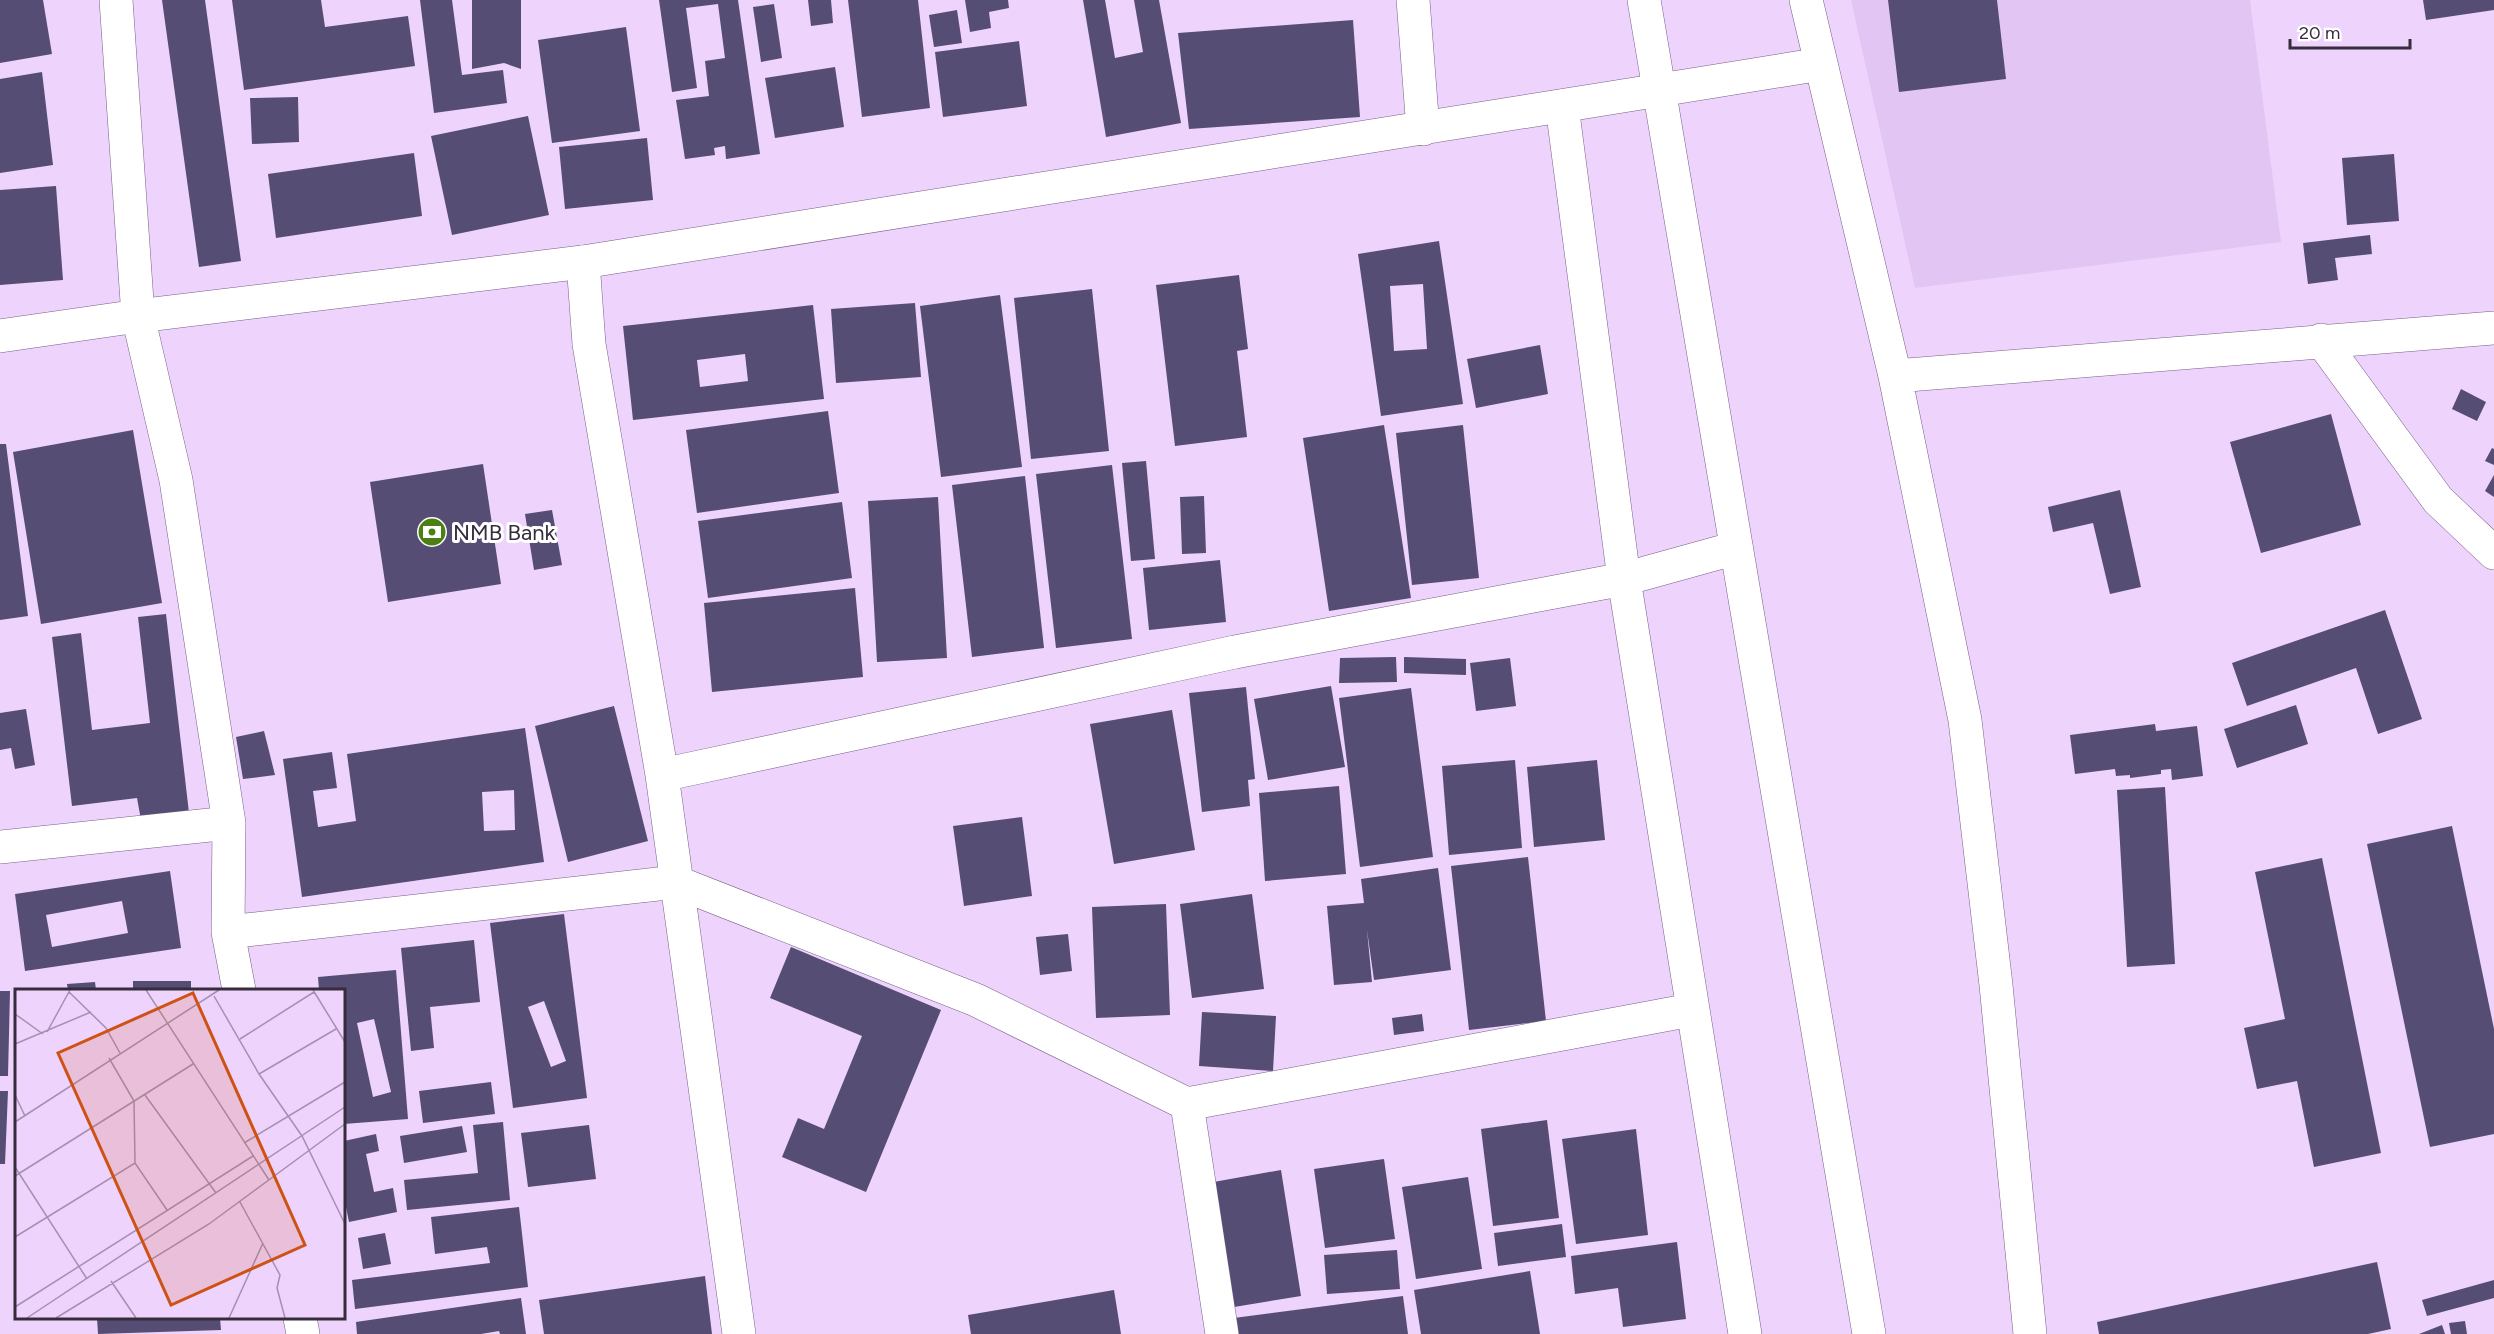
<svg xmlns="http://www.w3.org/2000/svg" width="2494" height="1334" font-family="Figtree,sans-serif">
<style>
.built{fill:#e3c5f4}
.building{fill:#554d73;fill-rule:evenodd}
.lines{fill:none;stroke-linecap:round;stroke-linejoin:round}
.minor-casing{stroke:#786085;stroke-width:34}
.tertiary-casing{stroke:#786085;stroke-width:34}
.secondary-casing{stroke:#786085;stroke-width:34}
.minor{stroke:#fff;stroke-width:33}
.tertiary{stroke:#fff;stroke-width:33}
.secondary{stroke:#fff;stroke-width:33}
.labels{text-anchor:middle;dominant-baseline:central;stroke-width:6;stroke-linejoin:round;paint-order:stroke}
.poi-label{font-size:22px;fill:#362c3c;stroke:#fff;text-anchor:start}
.inset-road{fill:none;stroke:#a490b0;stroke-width:1.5}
.view{fill:#cd5213;fill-opacity:0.15;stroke:#cd5213;stroke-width:3}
.inset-edge{fill:none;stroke:#362c3c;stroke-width:3}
</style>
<rect width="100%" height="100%" fill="#eed3fd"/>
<path class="built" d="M1851,0H2250L2281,242L1915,288Z"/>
<path class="building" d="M0,0H43L52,54L0,63Z
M162,0H205L241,261L199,267Z
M232,0H321L325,27L408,16L415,66L244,90Z
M420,0H452L462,75L503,70L507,103L434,113Z
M472,0H521V69L504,63L472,69Z
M659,0H738L760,154L726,159L725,146L714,148L715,155L685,159L676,100L709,96L705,61L725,58L718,4L686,8L697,88L672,92Z
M808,0H831L833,23L811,26Z
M848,0H918L930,108L862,117Z
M965,0H1008L1009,8L989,12L991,28L970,32Z
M1083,0H1105L1115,58L1143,52L1134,0H1159L1181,123L1106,137Z
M1888,0H1997L2006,79L1899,92Z
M2423,0H2494V10L2426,20Z
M774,4L782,58L761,62L753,7Z
M957,10L962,43L934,47L929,15Z
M1353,20L1360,117L1189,129L1178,33Z
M626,27L640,131L552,143L538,40Z
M1019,41L1027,106L943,117L935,52Z
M835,67L844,127L775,138L765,78Z
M42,72L53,165L0,173V79Z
M298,97L299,142L252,144L250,98Z
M528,116L549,215L452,235L431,136Z
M647,138L653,200L565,209L559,147Z
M414,153L422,216L276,238L268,174Z
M2394,154L2399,221L2347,225L2342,158Z
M56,186L63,280L0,285V190Z
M2370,235L2372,254L2335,258L2338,280L2308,284L2303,243Z
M1439,241L1463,404L1381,416L1358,254ZM1423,284L1427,349L1394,351L1390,286Z
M1239,275L1248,349L1237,351L1247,437L1175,446L1156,285Z
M1092,289L1109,451L1031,459L1014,298Z
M1000,295L1022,467L941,477L920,306Z
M915,303L921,377L836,383L831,309Z
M813,305L824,399L633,420L623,326ZM745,354L748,381L700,387L697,360Z
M1540,345L1548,394L1476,408L1467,359Z
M2461,389L2486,402L2477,421L2452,409Z
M828,411L839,493L697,513L686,430Z
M2331,414L2361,525L2261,553L2230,442Z
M1384,425L1411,598L1329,611L1303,438Z
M1463,425L1479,578L1412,585L1396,433Z
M133,430L162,603L41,624L13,452Z
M0,444H6L28,616L0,620Z
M2492,448L2494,449V465L2485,461Z
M1146,461L1155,559L1131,561L1122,463Z
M483,464L501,584L388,602L370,482Z
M1112,465L1132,639L1056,648L1036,474Z
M2494,475V497L2485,491Z
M1025,476L1044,648L972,657L952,485Z
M2120,490L2141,587L2110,594L2093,523L2053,532L2048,507Z
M1204,496L1206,553L1182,554L1180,497Z
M938,497L947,658L877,662L868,501Z
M842,502L852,578L708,598L698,521Z
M552,510L562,565L534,570L525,514Z
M1220,560L1226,622L1149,630L1143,568Z
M855,588L863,677L712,692L704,603Z
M2385,610L2422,719L2378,734L2356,668L2247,706L2232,663Z
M166,614L189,813L141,820L137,798L72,806L52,637L81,633L92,730L150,723L138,617Z
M1396,657L1397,682L1339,683L1340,658Z
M1404,657L1466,659V675L1404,673Z
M1510,658L1516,706L1476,711L1470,663Z
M1331,686L1345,767L1268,780L1254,699Z
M1246,687L1255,779L1248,780L1250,806L1202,812L1189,693Z
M1411,688L1433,857L1360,867L1339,698Z
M2296,705L2308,744L2237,768L2224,729Z
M614,706L648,841L568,862L535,726Z
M26,709L35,765L15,769L11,748L0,750V713Z
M1172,710L1195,850L1114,864L1090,724Z
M2155,724L2156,731L2197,726L2203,776L2172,780L2171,769L2161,770V774L2130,778V775L2116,776L2115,769L2075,774L2070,735Z
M525,728L544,862L302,897L283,759L332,752L337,788L313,791L318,827L356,821L347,754ZM514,790L515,830L484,831L482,792Z
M264,731L275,775L243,779L236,737Z
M1515,760L1522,848L1449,855L1442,766Z
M1597,760L1605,840L1534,847L1527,767Z
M1339,786L1346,874L1265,881L1259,793Z
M2165,787L2175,964L2127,967L2117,790Z
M1022,817L1032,896L964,906L953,826Z
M2452,826L2494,1029V1134L2430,1147L2367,844Z
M1528,857L1546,1021L1469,1030L1451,866Z
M2322,858L2381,1153L2314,1167L2297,1081L2257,1089L2244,1028L2285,1019L2255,872Z
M1438,868L1451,970L1374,980L1367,930L1372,982L1334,985L1327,906L1364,903L1361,879Z
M170,871L181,948L25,971L15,894ZM122,901L128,933L52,947L46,915Z
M1252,894L1264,989L1192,998L1180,904Z
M1166,904L1170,1015L1096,1018L1092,907Z
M564,914L587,1098L513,1108L490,923ZM544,1001L566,1061L551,1067L528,1007Z
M1068,934L1072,971L1040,975L1036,937Z
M474,940L480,1002L430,1007L434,1048L411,1051L401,948Z
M791,947L941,1010L866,1192L782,1157L798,1118L824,1129L862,1036L770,998Z
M396,970L408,1119L344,1124V990H319L318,977ZM374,1019L391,1092L373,1097L357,1023Z
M133,981H191V990H133Z
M95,982L96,990H68L67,984Z
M0,991H10L8,1076H0Z
M1202,1012L1276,1016L1273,1071L1199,1066Z
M1422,1014L1424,1031L1394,1035L1392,1018Z
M491,1082L495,1114L423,1123L419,1091Z
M0,1091H8L5,1164H0Z
M1547,1120L1559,1218L1493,1226L1481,1129Z
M503,1122L510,1200L407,1210L404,1180L478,1173L473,1125Z
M589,1125L596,1179L528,1187L521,1133Z
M462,1126L467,1152L404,1163L400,1136Z
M1636,1129L1648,1235L1576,1244L1562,1139Z
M376,1134L379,1151L366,1154L374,1192L393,1188L397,1212L349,1222L344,1197V1141Z
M1384,1159L1395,1239L1325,1248L1314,1169Z
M1281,1170L1301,1296L1228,1308L1208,1183Z
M1468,1177L1482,1269L1416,1279L1402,1187Z
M519,1207L528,1287L355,1309L352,1280L490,1263L487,1247L435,1254L431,1217Z
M1562,1224L1566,1257L1498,1266L1494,1233Z
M385,1233L391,1264L363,1269L358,1238Z
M1677,1242L1686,1319L1623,1327L1618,1288L1575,1294L1571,1256Z
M1397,1250L1400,1289L1327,1294L1324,1255Z
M2377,1262L2391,1329L2368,1334H2099L2097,1322Z
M1530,1271L1540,1334H1421L1414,1290Z
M705,1276L712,1334H544L539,1300Z
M2494,1280V1298L2427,1316L2422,1300Z
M1114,1290L1121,1334H971L968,1315Z
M1403,1296L1408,1334H1236L1234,1318Z
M521,1298L526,1334H500L499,1331L481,1334H357L356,1322Z
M97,1318H220L221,1330L98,1334Z
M2465,1321L2467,1334H2451L2449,1323Z
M2442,1325L2445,1334H2419Z"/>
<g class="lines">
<g class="minor-casing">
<path id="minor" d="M116,0L138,316L176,480L229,823L228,932L239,990
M1413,0L1423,129
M1806,0L1895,376L1965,720L1996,985L2030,1334
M1660,90L1821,64
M1562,106L1624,579L1745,1334
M583,262L589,344L662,775L739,1334
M2321,340L2438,500L2494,553
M1895,376L2494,328
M662,775L1235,652L1624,579L1736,548
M0,847L229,823
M228,932L676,882L976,1000L1187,1104
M300,1318L303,1334
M1222,1334L1187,1104L1691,1010"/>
</g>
<g class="tertiary-casing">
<path id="tertiary" d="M0,336L138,316L583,262L1660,90"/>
</g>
<g class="secondary-casing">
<path id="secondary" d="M1644,0L1869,1334"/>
</g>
<use href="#minor" class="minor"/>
<use href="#tertiary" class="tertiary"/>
<use href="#secondary" class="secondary"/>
</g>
<defs>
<g id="bank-disc" transform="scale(1.5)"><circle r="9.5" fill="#4c8014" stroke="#fff"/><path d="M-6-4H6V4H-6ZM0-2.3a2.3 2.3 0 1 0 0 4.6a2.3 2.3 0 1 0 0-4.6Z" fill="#fff"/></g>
</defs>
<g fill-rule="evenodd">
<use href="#bank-disc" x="432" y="532"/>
</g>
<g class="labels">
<g class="poi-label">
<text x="453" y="532">NMB Bank</text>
</g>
</g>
<g transform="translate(15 989)">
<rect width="330" height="330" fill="#eed3fd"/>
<path class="inset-road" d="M131,1L254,191M298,1L330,53M54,3L91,39L105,64M199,7L244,85L287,147L330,235M0,25L28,45M32,43L55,1M225,50L299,3M0,55L76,23M94,69L119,112L120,174M244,85L321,40M0,106L10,127M130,106L201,204M0,133L204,1M229,154L330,93M0,178L72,290M0,187L178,75M225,213L265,286L262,299L270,329M0,248L120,174L152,221M96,292L121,329M0,318L238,167M12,329L330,118M41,329L194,235L330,135M214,329L248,254"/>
<path class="view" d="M178,4L290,256L156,316L43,64Z"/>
<rect width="330" height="330" class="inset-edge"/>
</g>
<path d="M2290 39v9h120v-9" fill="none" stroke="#362c3c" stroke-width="3"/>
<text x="2299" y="39" font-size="18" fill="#362c3c" stroke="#ffffff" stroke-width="4.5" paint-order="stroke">20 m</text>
</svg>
